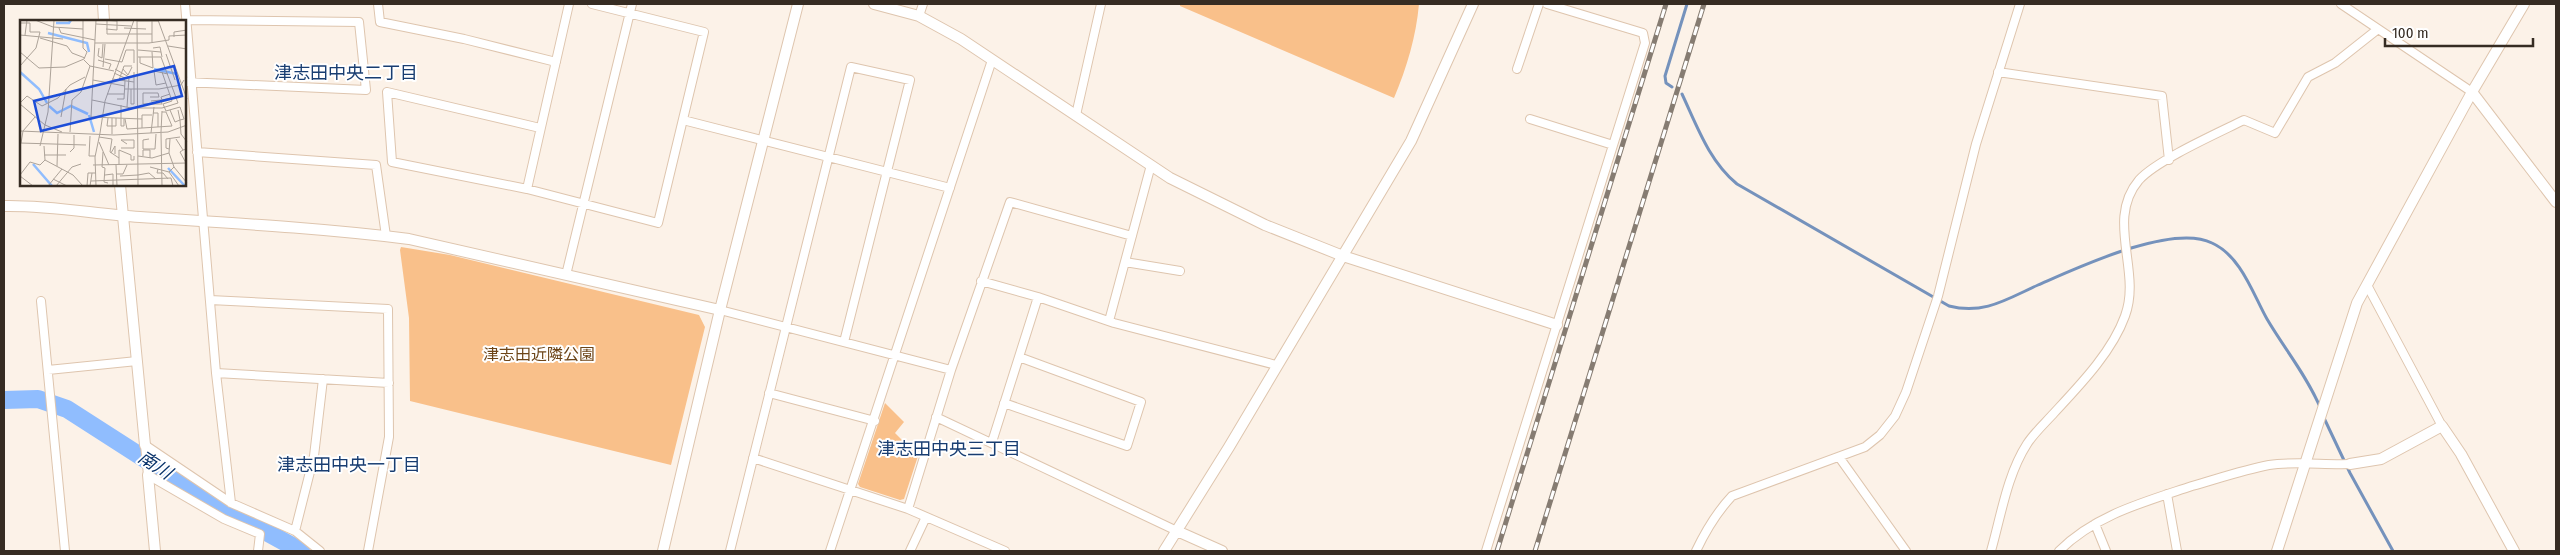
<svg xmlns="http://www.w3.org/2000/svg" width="2560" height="555" font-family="'Fira Sans Condensed','Noto Sans JP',sans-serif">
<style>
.green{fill:#f9c08a}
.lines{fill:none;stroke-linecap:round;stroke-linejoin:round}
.stream{stroke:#7592bc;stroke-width:3}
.river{stroke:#90bdfe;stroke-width:18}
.minor-casing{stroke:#dec5ae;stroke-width:10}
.tertiary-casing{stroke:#dec5ae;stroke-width:12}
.minor{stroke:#fff;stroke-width:8}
.tertiary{stroke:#fff;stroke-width:10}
.rail-casing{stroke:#867c72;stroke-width:5}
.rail{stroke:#fff;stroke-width:3;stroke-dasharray:9;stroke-linecap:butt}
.labels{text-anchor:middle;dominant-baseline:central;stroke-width:4;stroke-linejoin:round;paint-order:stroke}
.park-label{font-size:16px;fill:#6d4518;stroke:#fff}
.neighbourhood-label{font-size:18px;fill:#183d71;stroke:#fff}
.water-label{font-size:18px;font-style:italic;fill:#08326a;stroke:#fff}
.inset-river{fill:none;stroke:#90bdfe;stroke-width:2.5}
.inset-road{fill:none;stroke:#ada399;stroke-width:1}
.view{fill:#1d4ed8;fill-opacity:0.15;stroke:#1d4ed8;stroke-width:2.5}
.inset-edge{fill:none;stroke:#362c23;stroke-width:2.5}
</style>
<rect width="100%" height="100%" fill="#fcf2e8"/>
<path class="green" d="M1180,4H1419C1416,37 1407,67 1394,98L1180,6Z
M401,247L450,255L699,315L705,327L671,465L410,401L409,318L400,250Z
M885,403L904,422L895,433L918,456L904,499L900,500L860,487L858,484Z"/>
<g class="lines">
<path class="stream" d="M1672,87L1666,83L1665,76L1687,4
M1682,94C1697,126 1709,161 1737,184L1949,306C1984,315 2007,299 2038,285C2077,268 2172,223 2212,243C2241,256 2253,294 2267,319C2284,348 2307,376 2320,407
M2324,418L2350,473L2393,551"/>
<path class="river" d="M4,400L38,399L67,409L215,504L301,551"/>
<g class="minor-casing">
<path id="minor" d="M185,4L216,373L231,503
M378,4L380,22L464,39L556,62
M2341,4L2472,92
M919,16L923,4
M1517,69L1539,4
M1998,72L2162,96L2169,160
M185,82L366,90L359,22L187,20
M1076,115L1101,4
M1530,119L1613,145
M683,120L950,188
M540,128L387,92L392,162L527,189L658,223L704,32L592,4
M197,152L376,165L386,236
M527,189L569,4
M1125,262L1180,271
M566,275L632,4
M981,281L1038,297L1114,323L1276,365
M2367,285L2442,426
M210,300L388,309L389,437L368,551
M41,301L65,551
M720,310L951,370
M1109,321L1151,165
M48,370L137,361
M216,373L389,383
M769,393L875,421
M1004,403L1127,446L1141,402L1019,357
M936,417L1177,531
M992,442L1038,297
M145,445L231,503L295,531L320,551
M145,445L148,475L224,519L260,534L258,551
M1839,457L1906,551
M753,458L908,509L1005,551
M2167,494L2177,551
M908,509L951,370L1010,202L1132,236
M2095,524L2106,551
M295,531L314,456L323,379
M730,551L851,67L910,80L844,342
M830,551L992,60
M910,551L926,517
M1486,551L1645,43L1643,33L1547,4
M1696,551C1706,530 1716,513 1732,496L1865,447L1880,435L1895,416L1906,392L1938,296L1976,144L2020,4
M1991,551C2001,516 2007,475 2027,444C2034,433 2045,423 2054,413C2080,385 2112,352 2125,316C2142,271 2105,220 2139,180C2157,160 2218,133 2244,120L2275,133L2308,77L2335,63L2378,29
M2059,551C2095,515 2144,502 2192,486C2217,479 2243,470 2269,465C2296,461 2323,465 2350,464"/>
</g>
<g class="tertiary-casing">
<path id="tertiary" d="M103,4L104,21
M874,4L919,16L961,39L1170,178L1265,225L1343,256L1557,325
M2472,92L2556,202
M120,185L145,445
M4,206C49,205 95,214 140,217C230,223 320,228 409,239L720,310
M2350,464L2381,459L2442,426L2461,454L2514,551
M148,475L155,551
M1177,531L1222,551
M663,551L720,310L798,4
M1164,551L1229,447L1411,141L1473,4
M2277,551L2357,303L2472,92L2524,4"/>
</g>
<use href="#minor" class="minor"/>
<use href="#tertiary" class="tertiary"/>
<g class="rail-casing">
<path id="rail" d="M1497,551L1666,4
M1535,551L1704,4"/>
</g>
<use href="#rail" class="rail"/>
</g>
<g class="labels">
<g class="park-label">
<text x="539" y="354">津志田近隣公園</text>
</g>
<g class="neighbourhood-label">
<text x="346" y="73">津志田中央二丁目</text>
<text x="949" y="449">津志田中央三丁目</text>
<text x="349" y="465">津志田中央一丁目</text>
</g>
<g class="water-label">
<text transform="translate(155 465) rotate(33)">南川</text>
</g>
</g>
<g transform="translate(20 20)">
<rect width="166" height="166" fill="#fcf2e8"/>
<path class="inset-river" d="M36,3H49L51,0M28,13L67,23L69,32M134,49L157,54M0,52L19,69L27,83M29,86L37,93L51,86L68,94M69,95L74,112M13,144L32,166M148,148L165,166"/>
<path class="inset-road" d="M15,0L33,7L63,9M76,0L71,97L122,99M81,0L97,1M87,0V14H132M117,0L118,166M138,0L167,79M117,1H138M132,1V22M0,3H10V12H20L16,28L0,46M76,4L111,6M39,8L41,13L75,20M104,8L126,9M86,9L97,10V0M0,15L43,19M5,15L7,0M149,16L167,15M63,17V0M154,17V12L167,10M20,18L47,26L52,33L65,38M75,23H129L149,20V16M148,26L167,29M79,28L78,36L82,38L83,24M133,28L140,27L142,37M106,30H114V43M118,30L141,32M0,32L19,48L45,47L64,39L67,32L63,28V17M146,34L155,60M120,37V43L133,48L132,32M85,39L102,42L106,30M64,40L70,46L94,51M78,40L91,44L89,49M83,47L85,24M95,49L109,57L107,87M103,49L108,55L112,47M142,52L152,81L143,84L146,91L160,87L164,99L160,100L161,114L167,122M94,53L105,58L104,61M92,59L114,62M73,60L105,66M99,60L104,46H112M146,63L136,65L134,51L148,54M105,69H139L161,65L164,60M111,69V84H114V52M87,74H104M150,74L141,77L142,80L151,78M130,77H139L138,73H123V84H142L141,80L131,81M97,79H104L105,61M72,80L111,88H142L158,83L141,37H118M0,83L7,76L22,86L38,78L50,65L65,57M0,84L25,105L42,112M101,85V106H104V99M150,90L155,102L160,100L158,90M133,93H138V107M41,97L46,69M88,98L87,106H96V98M92,98V114M105,99L107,109L152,106L146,92H142M122,108V95H132M0,111L94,115L148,112L167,105M50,112L52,80L61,72L70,46M141,112L142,91M80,113L85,81L114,0M131,113L134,87M141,113L142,166M70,116L69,136H75M79,117L92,119L90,132L99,138M129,119L123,120V129H135L136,114M150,119L149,133L154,147L167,163M156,119L163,130L167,129M79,122L89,145M0,123L66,125M1,123L3,111L15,97M20,126L28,92L34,0M101,128H114V120H101L107,124M149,129L146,128V119L160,117M163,130L160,132L166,143M50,132L54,128V115M83,132L82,147L85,148L84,162L88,163M91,133L95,126V134M24,135H46M118,136L132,138L149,133M123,136V130H130V138M25,140L53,155L63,166M73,145L167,143M96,145L97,166M99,145V130L111,135V140H114V136M37,146L38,114M130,147L149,152M154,147L149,152L159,166M138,149L137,153H143L148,159M96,154H103L107,145M0,155L10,142L20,145L25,140L24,126M85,155L93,154V166M118,155L129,153L136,159M0,156L13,166M100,156L118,155M33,159L47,166M71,161L151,158L153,166M28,166L42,149M36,166L52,147L61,144M67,166L68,153H72M70,166L72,153H76M76,166L75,137L80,113"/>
<path class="view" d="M154,46L162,76L21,111L14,81Z"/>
<rect width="166" height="166" class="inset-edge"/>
</g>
<rect width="2560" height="555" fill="none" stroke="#362c23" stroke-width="10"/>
<path d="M2385 38v8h148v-8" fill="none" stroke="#362c23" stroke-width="2.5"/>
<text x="2392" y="38" font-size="15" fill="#362c23" stroke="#ffffff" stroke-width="4" paint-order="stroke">100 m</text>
</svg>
